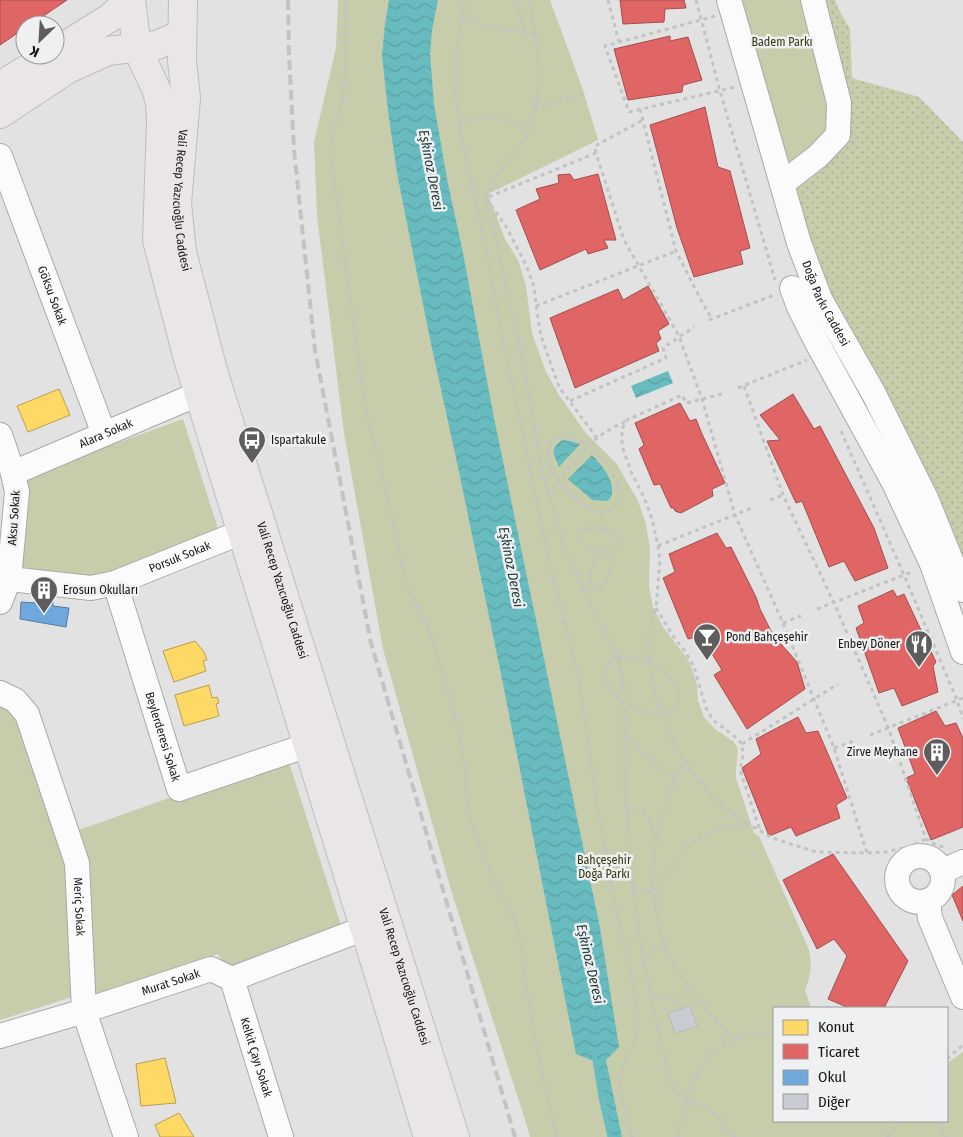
<svg xmlns="http://www.w3.org/2000/svg" width="963" height="1137" font-family="'Fira Sans Condensed',sans-serif">
<style>
.grass{fill:url(#grass-dots)}
.park{fill:#c7ccab}
.water{fill:url(#water-waves)}
.homes{fill:#ffd966;stroke:#b99e4e}
.shops{fill:#e06666;stroke:#a34e4e}
.schools{fill:#6fa8dc;stroke:#547ca1}
.lines{fill:none;stroke-linecap:round;stroke-linejoin:round}
.stream{stroke:#68bcc0;stroke-width:5}
.building{fill:#c9cdd3;stroke:#b9b9ba}
.minor-casing{stroke:#a9a9aa;stroke-width:26}
.major-casing{stroke:#bdbdbd;stroke-width:30}
.path{stroke:#c2c3c3;stroke-width:3;stroke-dasharray:4 4;stroke-linecap:butt}
.minor{stroke:#fbfbfb;stroke-width:24}
.major{stroke:#eae5e6;stroke-width:28}
.rail{stroke:#c3c3c4;stroke-width:4;stroke-dasharray:10 5;stroke-linecap:butt}
.labels{text-anchor:middle;dominant-baseline:central;stroke-width:5;stroke-linejoin:round;paint-order:stroke}
.park-label{font-size:12px;fill:#353a0e;stroke:#eff0f1}
.street-label{font-size:12px;fill:#161617;stroke:#eff0f1}
.poi-label{font-size:12px;fill:#161617;stroke:#eff0f1;text-anchor:start}
.water-label{font-size:14px;font-style:italic;fill:#203a3b;stroke:#eff0f1}
</style>
<defs>
<pattern id="grass-dots" width="8" height="8" patternUnits="userSpaceOnUse" patternTransform="scale(1.25)"><rect width="8" height="8" fill="#c7ccab"/><path d="M2 2h.1M6 6h.1" fill="none" stroke="#aaae92" stroke-width="1.8" stroke-linecap="round"/></pattern>
<pattern id="water-waves" width="16" height="10" patternUnits="userSpaceOnUse" patternTransform="scale(1.25)"><rect width="16" height="10" fill="#68bcc0"/><path d="M0 5q4-4 8 0t8 0" fill="none" stroke="#59a1a4"/></pattern>
</defs>
<rect width="100%" height="100%" fill="#e2e2e3"/>
<path class="grass" d="M813,0H835L838,8L850,29L852,78L919,97L963,142V590L874,394L782,184Z"/>
<path class="park" d="M338,0H550L583,90L598,140L488,194L505,239L518,260L526,286L532,333L546,372L559,395L585,432L617,464L638,501L646,524L650,549L649,586L653,607L663,627L689,661L697,684L698,700L704,717L715,729L734,742L738,749L736,770V778L754,833L759,836L809,950C812,966 811,975 805,990L811,1008H774V1121H947V1063L963,1052V1137H530L526,1123L451,890L383,649L344,433L317,216L314,142L336,48Z
M729,0H813L838,135L782,184Z
M183,419L221,538L91,585L15,574L17,479Z
M0,699L20,719L71,868L78,995L0,1020Z
M287,756L345,938L232,979L218,954L91,998L76,831Z"/>
<path class="water" d="M389,0H438L432,30L430,54L434,104L447,179L463,253L494,418L600,928L619,1047L606,1060L622,1137H612L596,1062L576,1054L501,674L459,472L430,339L397,173L388,111L382,55L385,24Z
M668,371L673,383L636,398L631,386Z
M562,440L571,441L580,444L559,467C554,454 549,450 562,440Z
M592,455C601,464 614,479 612,493C612,495 610,499 609,500L605,501L592,500L568,479Z"/>
<path class="homes" d="M59,389L70,415L28,432L17,406Z
M195,641L204,652L207,660L203,661L206,671L174,682L163,651Z
M209,685L212,698L217,697L219,703L216,704L219,716L184,726L175,695Z
M165,1058L176,1103L141,1106L136,1064Z
M179,1113L194,1137H160L155,1125Z"/>
<path class="shops" d="M0,0H67L30,25H25V28L0,45Z
M620,0H684L686,8L665,9L664,22L623,24Z
M670,36V41L688,37L702,80L683,85L682,92L628,100L614,49Z
M705,107L718,167L730,171L750,248L740,251L743,264L694,277L677,228L650,125Z
M570,174L574,180L598,174L616,240H604L608,248L588,254L586,249L540,270L516,210L540,199L536,189L559,183L558,175Z
M648,286L669,324L658,331L661,339L656,343L659,351L575,388L550,318L618,289L623,300Z
M793,394L814,429L820,426L874,528L888,568L855,581L844,561L829,567L802,501L796,503L767,441L780,440L760,415Z
M680,403L690,421L696,419L702,434L725,483L712,489L713,496L681,513L675,511L674,508H671L660,484L654,485L639,449L644,445L635,423Z
M717,533L726,548L731,547L756,597L760,609L773,635L797,662L805,689L747,729L714,675L722,670L701,636L688,639L663,578L675,572L669,554Z
M893,590L897,597L904,594L936,662L933,666L938,692L902,706L894,688L879,693L856,628L864,623L858,606Z
M936,711L945,726L956,723L963,738V827L931,840L906,778L915,774L898,728Z
M798,717L806,733L818,731L847,798L836,805L840,818L796,836L791,827L769,836L742,768L761,754L756,739Z
M833,854L908,961L884,1008H849L828,999L847,956L834,939L817,949L783,880Z
M963,886V921L952,895Z"/>
<path class="schools" d="M38,599L53,600V606L69,608L66,627L20,619L21,602L37,603Z"/>
<g class="lines">
<path class="stream" d="M594,1054L601,1097L610,1137"/>
</g>
<path class="building" d="M690,1006L697,1026L675,1033L668,1013Z"/>
<g class="lines">
<g class="minor-casing">
<g id="minor">
<path id="s1" d="M729,0L799,243L820,299L874,394L926,498L963,590"/>
<path id="s2" d="M0,156L104,434"/>
<path d="M782,184L818,156L838,135L839,103L813,0"/>
<path d="M792,288L799,307L815,339L894,483L932,564L963,652"/>
<path d="M0,435L13,473L17,492L9,579L0,602"/>
<path id="s3" d="M13,473L198,394"/>
<path id="s4" d="M0,578L91,588L115,583L242,532"/>
<path id="s5" d="M115,583L179,789L308,745"/>
<path id="s6" d="M0,693L15,700L27,714L77,863L84,1011L126,1137"/>
<circle cx="920" cy="879" r="23"/>
<path d="M943,871L963,862"/>
<path d="M928,901L930,918L963,997"/>
<path id="s7" d="M232,979L281,1137"/>
<path id="s8" d="M0,1036L84,1011L211,969L232,979L365,928"/>
</g>
</g>
<g class="major-casing">
<g id="major">
<path d="M131,0L137,48L157,91L160,104L161,121L157,240L188,359L379,975L428,1137"/>
<path id="s9" d="M183,0L182,61L186,98L177,203L182,252L214,374L455,1137"/>
<path d="M55,52L111,17L129,0"/>
<path d="M0,86L50,55"/>
<path d="M0,114L68,69L108,51L157,45L182,34"/>
</g>
</g>
<path class="path" d="M346,0L345,77L342,99L331,140V156L362,387L369,427L380,463L407,585L433,639L454,712L460,739L465,768L466,791L469,817L481,850L507,904L516,924L520,939L526,986L538,1052L557,1137
M464,0L457,47L455,91L461,134L481,226L503,341L526,446L552,575L578,673L597,804L616,908L631,972L638,1019L637,1035L632,1049L618,1077L632,1137
M516,0L526,33
M530,0L538,54L539,80L537,101L525,139L495,178L486,198L489,214L498,244L507,294L518,335L541,468L565,548L583,590L619,660L624,690L625,799L629,835L632,880L641,947L656,1020L666,1060L673,1087L687,1102L703,1106L719,1117L724,1129L736,1137
M608,0L619,42
M696,0L720,91L775,280
M462,15L489,27L535,34
M715,16L605,46L629,112L735,87
M535,108L584,94
M640,109L676,251L702,302L712,319
M459,122C474,119 491,114 507,119C514,121 521,128 527,131
M596,153L595,146L643,120
M536,306L676,251
M709,320L774,295
M744,386L783,495L834,603L888,727L926,839L938,846L947,847
M738,388L807,360
M722,394L686,403L682,395L627,420L622,429V446L632,474L644,497L652,519L658,546L660,560L656,607L647,637L652,680L659,706L671,738L684,760L706,789L718,802L737,817L772,838L816,852L867,853L885,852L908,847L926,839
M570,401L666,358L663,348L694,327
M841,431L904,575L957,700L963,719
M564,436C572,438 581,441 589,446C594,449 607,462 610,467C616,478 626,500 613,509C596,521 568,495 559,482C554,475 549,463 548,454C548,450 550,446 550,443L555,439Z
M597,438L559,387L541,336L537,312L534,287L527,267L507,228L486,198L596,153L624,240L679,336L702,399L735,515L783,623L834,748L867,853
M549,496C562,475 578,455 596,439C604,432 616,426 626,421
M770,500L783,495
M601,512L605,529
M589,528C594,528 601,527 605,529C616,532 630,549 610,550C603,551 594,550 587,547C575,540 578,532 589,528Z
M658,546L754,507
M602,554L610,556C614,568 608,587 595,589C584,579 593,562 602,554Z
M656,608L675,639L685,651L694,667L706,708L713,720L733,735L742,744L743,756L740,770L760,830
M817,609L914,571
M783,623L801,616
M618,657C641,658 660,662 674,683C678,689 681,697 677,704C666,725 624,706 613,693C608,687 606,680 604,672L609,663Z
M626,735L665,775H671L675,778
M870,735L963,698
M742,744L838,684
M834,748L854,741
M627,809C635,810 645,811 650,819C652,825 653,830 656,835
M633,887C640,891 646,894 653,890
M655,906C652,890 652,876 654,860C658,821 667,795 684,760
M645,962C651,951 653,942 667,949
M651,995L674,1000
M678,1010L674,1000L683,991L690,988
M733,1040C703,1004 667,969 658,922C657,917 656,912 656,907C657,895 662,884 667,874C675,857 690,842 706,834C719,828 734,826 747,823
M947,1059L963,1045
M939,1121L942,1130L946,1137
M678,1137C682,1117 692,1076 705,1061C714,1050 730,1040 744,1036C753,1033 764,1033 774,1032
M887,1137L899,1121"/>
<use href="#minor" class="minor"/>
<use href="#major" class="major"/>
<path class="rail" d="M288,0L289,55L294,150L315,350L371,643L515,1137"/>
</g>
<defs>
<g id="bus-pin" transform="scale(1.4375)"><path d="M0 17L-7.5 6A9.5 9.5 0 1 1 7.5 6Z" fill="#5d5d5e" stroke="#eff0f1"/><path d="M-5-6H5V4H4V6H2V4H-2V6H-4V4H-5ZM-3.5-4V0h7V-4ZM-3.5 1.2v1.5H-2V1.2ZM2 1.2v1.5H3.5V1.2Z" fill="#fff"/></g>
<g id="building-pin" transform="scale(1.4375)"><path d="M0 17L-7.5 6A9.5 9.5 0 1 1 7.5 6Z" fill="#5d5d5e" stroke="#eff0f1"/><path d="M-4-6H4V6H1V3H-1V6H-4ZM-2.5-4.3h1.7v1.8h-1.7ZM.8-4.3h1.7v1.8H.8ZM-2.5-1h1.7V.8h-1.7ZM.8-1h1.7V.8H.8Z" fill="#fff"/></g>
<g id="bar-pin" transform="scale(1.4375)"><path d="M0 17L-7.5 6A9.5 9.5 0 1 1 7.5 6Z" fill="#5d5d5e" stroke="#eff0f1"/><path d="M-6-5H6L.8 .8V4.5H3.5V6h-7V4.5H-.8V.8Z" fill="#fff"/></g>
<g id="restaurant-pin" transform="scale(1.4375)"><path d="M0 17L-7.5 6A9.5 9.5 0 1 1 7.5 6Z" fill="#5d5d5e" stroke="#eff0f1"/><path d="M-5-6h1v4h1v-4h1v4h1v-4h1v5L-1.5 .5V6h-2V.5L-5-1ZM5-6V6H3V1.5H1.5Q1.5-4 5-6Z" fill="#fff"/></g>
</defs>
<g fill-rule="evenodd">
<use href="#bus-pin" x="252" y="440"/>
<use href="#building-pin" x="44" y="590"/>
<use href="#bar-pin" x="707" y="637"/>
<use href="#restaurant-pin" x="919" y="644"/>
<use href="#building-pin" x="937" y="752"/>
</g>
<g class="labels">
<g class="park-label">
<text x="782" y="42">Badem Parkı</text>
<text x="604" y="860">Bahçeşehir<tspan x="604" dy="14">Doğa Parkı</tspan></text>
</g>
<g class="street-label">
<text stroke="none"><textPath href="#s9" startOffset="201">Vali Recep Yazıcıoğlu Caddesi</textPath></text>
<text stroke="none"><textPath href="#s2" startOffset="149">Göksu Sokak</textPath></text>
<text stroke="none"><textPath href="#s1" startOffset="319">Doğa Parkı Caddesi</textPath></text>
<text stroke="none"><textPath href="#s3" startOffset="101">Alara Sokak</textPath></text>
<text transform="translate(14 518) rotate(-86)">Aksu Sokak</text>
<text stroke="none"><textPath href="#s4" startOffset="186">Porsuk Sokak</textPath></text>
<text stroke="none"><textPath href="#s9" startOffset="606">Vali Recep Yazıcıoğlu Caddesi</textPath></text>
<text stroke="none"><textPath href="#s5" startOffset="161">Beylerderesi Sokak</textPath></text>
<text stroke="none"><textPath href="#s6" startOffset="236">Meriç Sokak</textPath></text>
<text stroke="none"><textPath href="#s9" startOffset="1011">Vali Recep Yazıcıoğlu Caddesi</textPath></text>
<text stroke="none"><textPath href="#s8" startOffset="179">Murat Sokak</textPath></text>
<text stroke="none"><textPath href="#s7" startOffset="82">Kelkit Çayı Sokak</textPath></text>
</g>
<g class="poi-label">
<text x="271" y="440">Ispartakule</text>
<text x="63" y="590">Erosun Okulları</text>
<text x="726" y="637">Pond Bahçeşehir</text>
<text x="900" y="644" text-anchor="end">Enbey Döner</text>
<text x="918" y="752" text-anchor="end">Zirve Meyhane</text>
</g>
<g class="water-label">
<text transform="translate(431 170) rotate(79)">Eşkinoz Deresi</text>
<text transform="translate(511 567) rotate(79)">Eşkinoz Deresi</text>
<text transform="translate(590 964) rotate(77)">Eşkinoz Deresi</text>
</g>
</g>
<rect x="773" y="1007" width="175" height="115" fill="#eff0f1" stroke="#98999a"/>
<rect x="783" y="1020" width="25" height="15" fill="#ffd966" stroke="#98999a"/>
<text x="818" y="1032" font-size="15" fill="#161617">Konut</text>
<rect x="783" y="1044" width="25" height="15" fill="#e06666" stroke="#98999a"/>
<text x="818" y="1057" font-size="15" fill="#161617">Ticaret</text>
<rect x="783" y="1070" width="25" height="15" fill="#6fa8dc" stroke="#98999a"/>
<text x="818" y="1082" font-size="15" fill="#161617">Okul</text>
<rect x="783" y="1094" width="25" height="15" fill="#c9cdd3" stroke="#98999a"/>
<text x="818" y="1107" font-size="15" fill="#161617">Diğer</text>
<g transform="translate(40 40) rotate(205)"><circle r="24" fill="#eff0f1" stroke="#98999a"/>
<path d="M0-4L9 19L0 12L-9 19Z" fill="#5d5d5e"/>
<text y="-8" font-size="14" font-weight="bold" text-anchor="middle" fill="#161617">K</text>
</g>
</svg>
